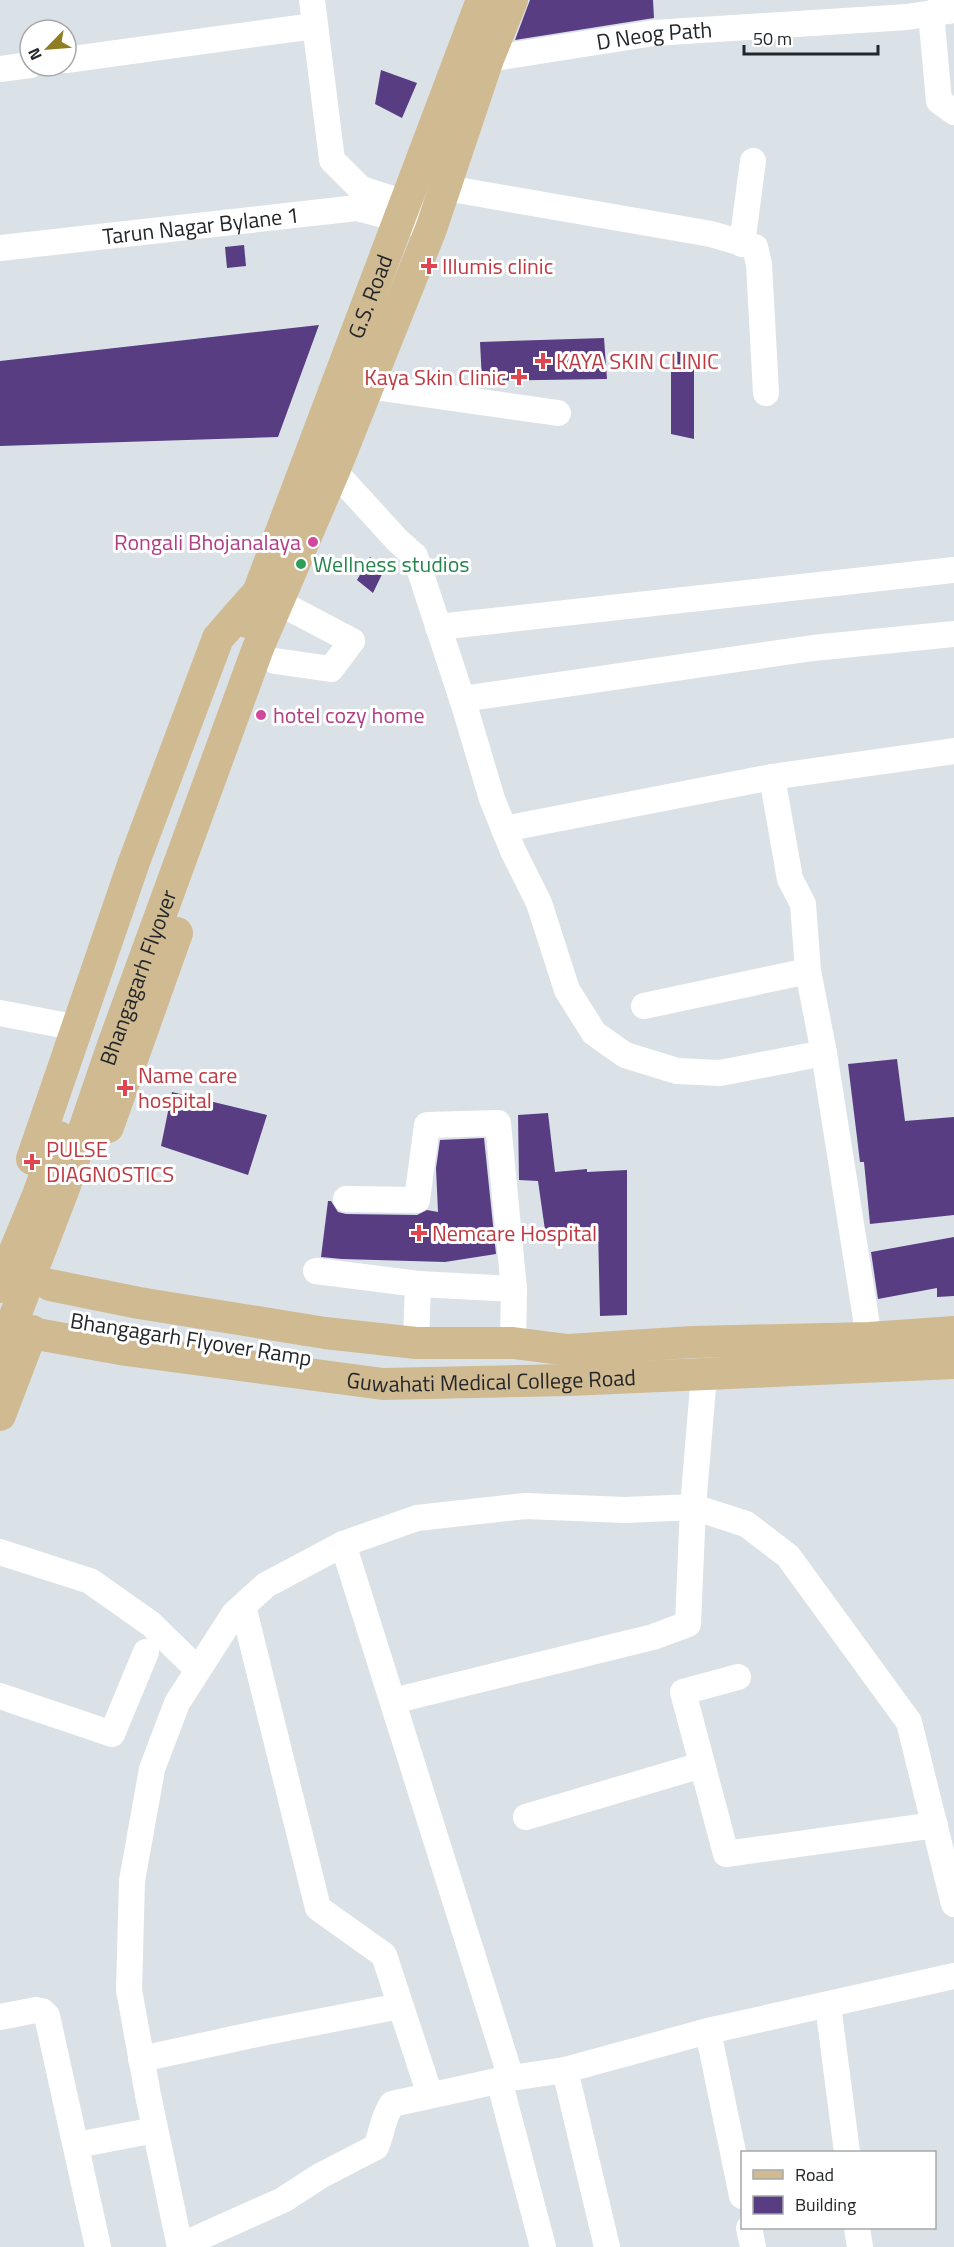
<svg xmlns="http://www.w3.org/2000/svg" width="954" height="2247" font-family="'Titillium Web',sans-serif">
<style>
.building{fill:#583d82}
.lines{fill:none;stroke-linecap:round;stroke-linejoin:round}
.minor{stroke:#fff;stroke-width:26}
.major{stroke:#d0ba92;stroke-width:32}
.health-dot{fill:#e0444e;stroke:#fff;stroke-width:2}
.hotel-dot{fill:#d1479c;stroke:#fff;stroke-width:2}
.leisure-dot{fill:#2e9e5b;stroke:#fff;stroke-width:2}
.labels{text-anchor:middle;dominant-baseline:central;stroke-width:6;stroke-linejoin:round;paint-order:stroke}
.street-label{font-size:22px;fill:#242729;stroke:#fff}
.health-label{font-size:22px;fill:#be3a42;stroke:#fff;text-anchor:start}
.hotel-label{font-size:22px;fill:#b23c85;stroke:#fff;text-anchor:end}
.leisure-label{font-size:22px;fill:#27864d;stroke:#fff;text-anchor:start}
</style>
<rect width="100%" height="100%" fill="#dae2e8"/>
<path class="building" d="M530,0H653L654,18L515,40Z
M381,70L417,83L402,118L375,104Z
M244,245L246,266L227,268L225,247Z
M319,325L278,437L0,446V361Z
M604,338L607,379L482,381L480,342Z
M671,351L694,354V439L671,434Z
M370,557L385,568L373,593L357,580Z
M897,1059L905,1121L954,1117V1215L870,1224L864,1162H860L848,1064Z
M172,1092L267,1115L248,1175L161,1146Z
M548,1113L555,1172L587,1169V1172L627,1170V1315L600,1316L598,1227L545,1230L538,1181L519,1180L518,1115Z
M484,1138L496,1254L445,1262L342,1259L321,1257L328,1201H331L338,1212L346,1214L417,1215L427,1210L438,1212L436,1168L440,1140Z
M954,1237V1296L937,1297V1288L878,1299L871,1252Z"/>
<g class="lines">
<g class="minor">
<path d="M312,0L332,160L361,189L411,205"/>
<path d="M931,13L939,101L954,112"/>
<path id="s1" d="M488,59L654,33L907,17L954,10"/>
<path d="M66,60L314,26"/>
<path d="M0,69L30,65"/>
<path d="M446,188L711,234L755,247L759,264L766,393"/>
<path d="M742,244L753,161"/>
<path id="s2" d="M0,248L357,208L417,224"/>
<path d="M367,386L558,413"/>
<path d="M334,471L398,541L415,556L465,708L492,799L513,851L539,903L567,990L594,1033L625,1055L677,1071L720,1073L824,1053"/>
<path d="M438,627L954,570"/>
<path d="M275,661L331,669L352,641L278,602"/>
<path d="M462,699L813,648L954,634"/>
<path d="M772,777L790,879L803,904L808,971L824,1053L869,1338"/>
<path d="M504,829L772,777L954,751"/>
<path d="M644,1006L808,971"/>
<path d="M0,1013L78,1028"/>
<path d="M346,1199L417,1200L427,1125L498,1123L514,1289L513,1343"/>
<path d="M316,1271L418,1284L416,1343"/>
<path d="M418,1284L514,1289"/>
<path d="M704,1375L693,1507L746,1524L788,1556L909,1722L954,1904"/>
<path d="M343,1544L511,2078L565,2070L607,2247"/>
<path d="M0,1552L90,1581L151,1624L197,1669"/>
<path d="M243,1606L318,1908L384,1955L430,2095"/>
<path d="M738,1677L683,1692L726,1854L935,1825"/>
<path d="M0,1696L112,1734L146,1652"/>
<path d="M526,1817L702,1765"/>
<path d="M828,2005L847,2152"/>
<path d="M0,2017L36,2010L42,2011L47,2016L98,2247"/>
<path d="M141,2059L266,2032L400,2006"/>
<path d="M565,2070L708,2031"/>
<path d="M499,2080L543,2247"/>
<path d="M77,2145L155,2130"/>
<path d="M742,2196L708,2031L954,1976"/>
<path d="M749,2228L753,2247"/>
<path d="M857,2228L860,2247"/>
<path d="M180,2246L283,2200L320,2176L376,2147C383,2130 382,2119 392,2104L511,2078"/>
<path d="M180,2247L148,2095L129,1990L132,1881L152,1769L177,1703L234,1614L266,1585L343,1544L417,1518L525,1506L625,1510L693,1507L688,1624L653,1637L393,1701"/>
</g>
<g class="major">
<path id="s3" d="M247,622L482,0"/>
<path d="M108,1127L177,933"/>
<path d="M32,1159L134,862L218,638L254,597"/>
<path d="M50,1285L139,1303L325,1333L416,1343H513L568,1350L692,1342L869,1338L954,1332"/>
<path d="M0,1287L38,1195L59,1137"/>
<path id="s4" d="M31,1333L126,1350L383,1384L569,1380L954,1363"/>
<path id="s5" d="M0,1355L64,1188L113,1045L258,648L334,471L431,229L488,59L512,0"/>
<path d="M0,1415L32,1331"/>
</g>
</g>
<g class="health-dot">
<path d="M426 257h6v6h6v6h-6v6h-6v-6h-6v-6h6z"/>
<path d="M540 352h6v6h6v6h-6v6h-6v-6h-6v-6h6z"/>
<path d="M516 368h6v6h6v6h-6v6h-6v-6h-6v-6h6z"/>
<path d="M122 1079h6v6h6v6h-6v6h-6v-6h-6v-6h6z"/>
<path d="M29 1153h6v6h6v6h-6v6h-6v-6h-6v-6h6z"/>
<path d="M416 1224h6v6h6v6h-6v6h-6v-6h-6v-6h6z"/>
</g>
<g class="hotel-dot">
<circle cx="313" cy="542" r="6"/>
<circle cx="261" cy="715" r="6"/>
</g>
<circle class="leisure-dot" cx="301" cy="564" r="6"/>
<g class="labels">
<g class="street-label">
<text stroke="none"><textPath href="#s1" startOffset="168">D Neog Path</textPath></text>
<text stroke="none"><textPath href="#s2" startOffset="202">Tarun Nagar Bylane 1</textPath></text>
<text stroke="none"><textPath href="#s3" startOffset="348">G.S. Road</textPath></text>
<text stroke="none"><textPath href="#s5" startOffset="402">Bhangagarh Flyover</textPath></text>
<text transform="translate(191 1339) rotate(9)">Bhangagarh Flyover Ramp</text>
<text stroke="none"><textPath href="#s4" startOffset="464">Guwahati Medical College Road</textPath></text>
</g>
<g class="health-label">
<text x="442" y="266">Illumis clinic</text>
<text x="556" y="361">KAYA SKIN CLINIC</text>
<text x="506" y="377" text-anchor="end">Kaya Skin Clinic</text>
<text x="138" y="1075">Name care<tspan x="138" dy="25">hospital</tspan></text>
<text x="46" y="1149">PULSE<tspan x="46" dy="25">DIAGNOSTICS</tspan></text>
<text x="432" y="1233">Nemcare Hospital</text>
</g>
<g class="hotel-label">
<text x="301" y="542">Rongali Bhojanalaya</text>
<text x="273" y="715" text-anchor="start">hotel cozy home</text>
</g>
<g class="leisure-label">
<text x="313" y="564">Wellness studios</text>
</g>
</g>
<rect x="741" y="2151" width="195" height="78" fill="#ffffff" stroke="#a7a9a9" stroke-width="1.5"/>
<rect x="753" y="2170" width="30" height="9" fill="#d0ba92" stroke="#a7a9a9" stroke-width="1.5"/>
<text x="795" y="2181" font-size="18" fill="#242729">Road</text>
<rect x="753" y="2196" width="30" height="18" fill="#583d82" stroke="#a7a9a9" stroke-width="1.5"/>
<text x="795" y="2211" font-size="18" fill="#242729">Building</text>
<g transform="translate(48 48) rotate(245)"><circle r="28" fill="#ffffff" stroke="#a7a9a9" stroke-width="1.5"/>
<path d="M0-4.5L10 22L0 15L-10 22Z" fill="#8f7c23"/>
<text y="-9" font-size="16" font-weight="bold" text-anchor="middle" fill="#242729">N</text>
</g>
<path d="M744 45v9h134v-9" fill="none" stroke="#242729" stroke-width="3"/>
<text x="753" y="45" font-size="18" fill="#242729" stroke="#ffffff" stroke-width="4.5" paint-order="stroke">50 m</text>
</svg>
